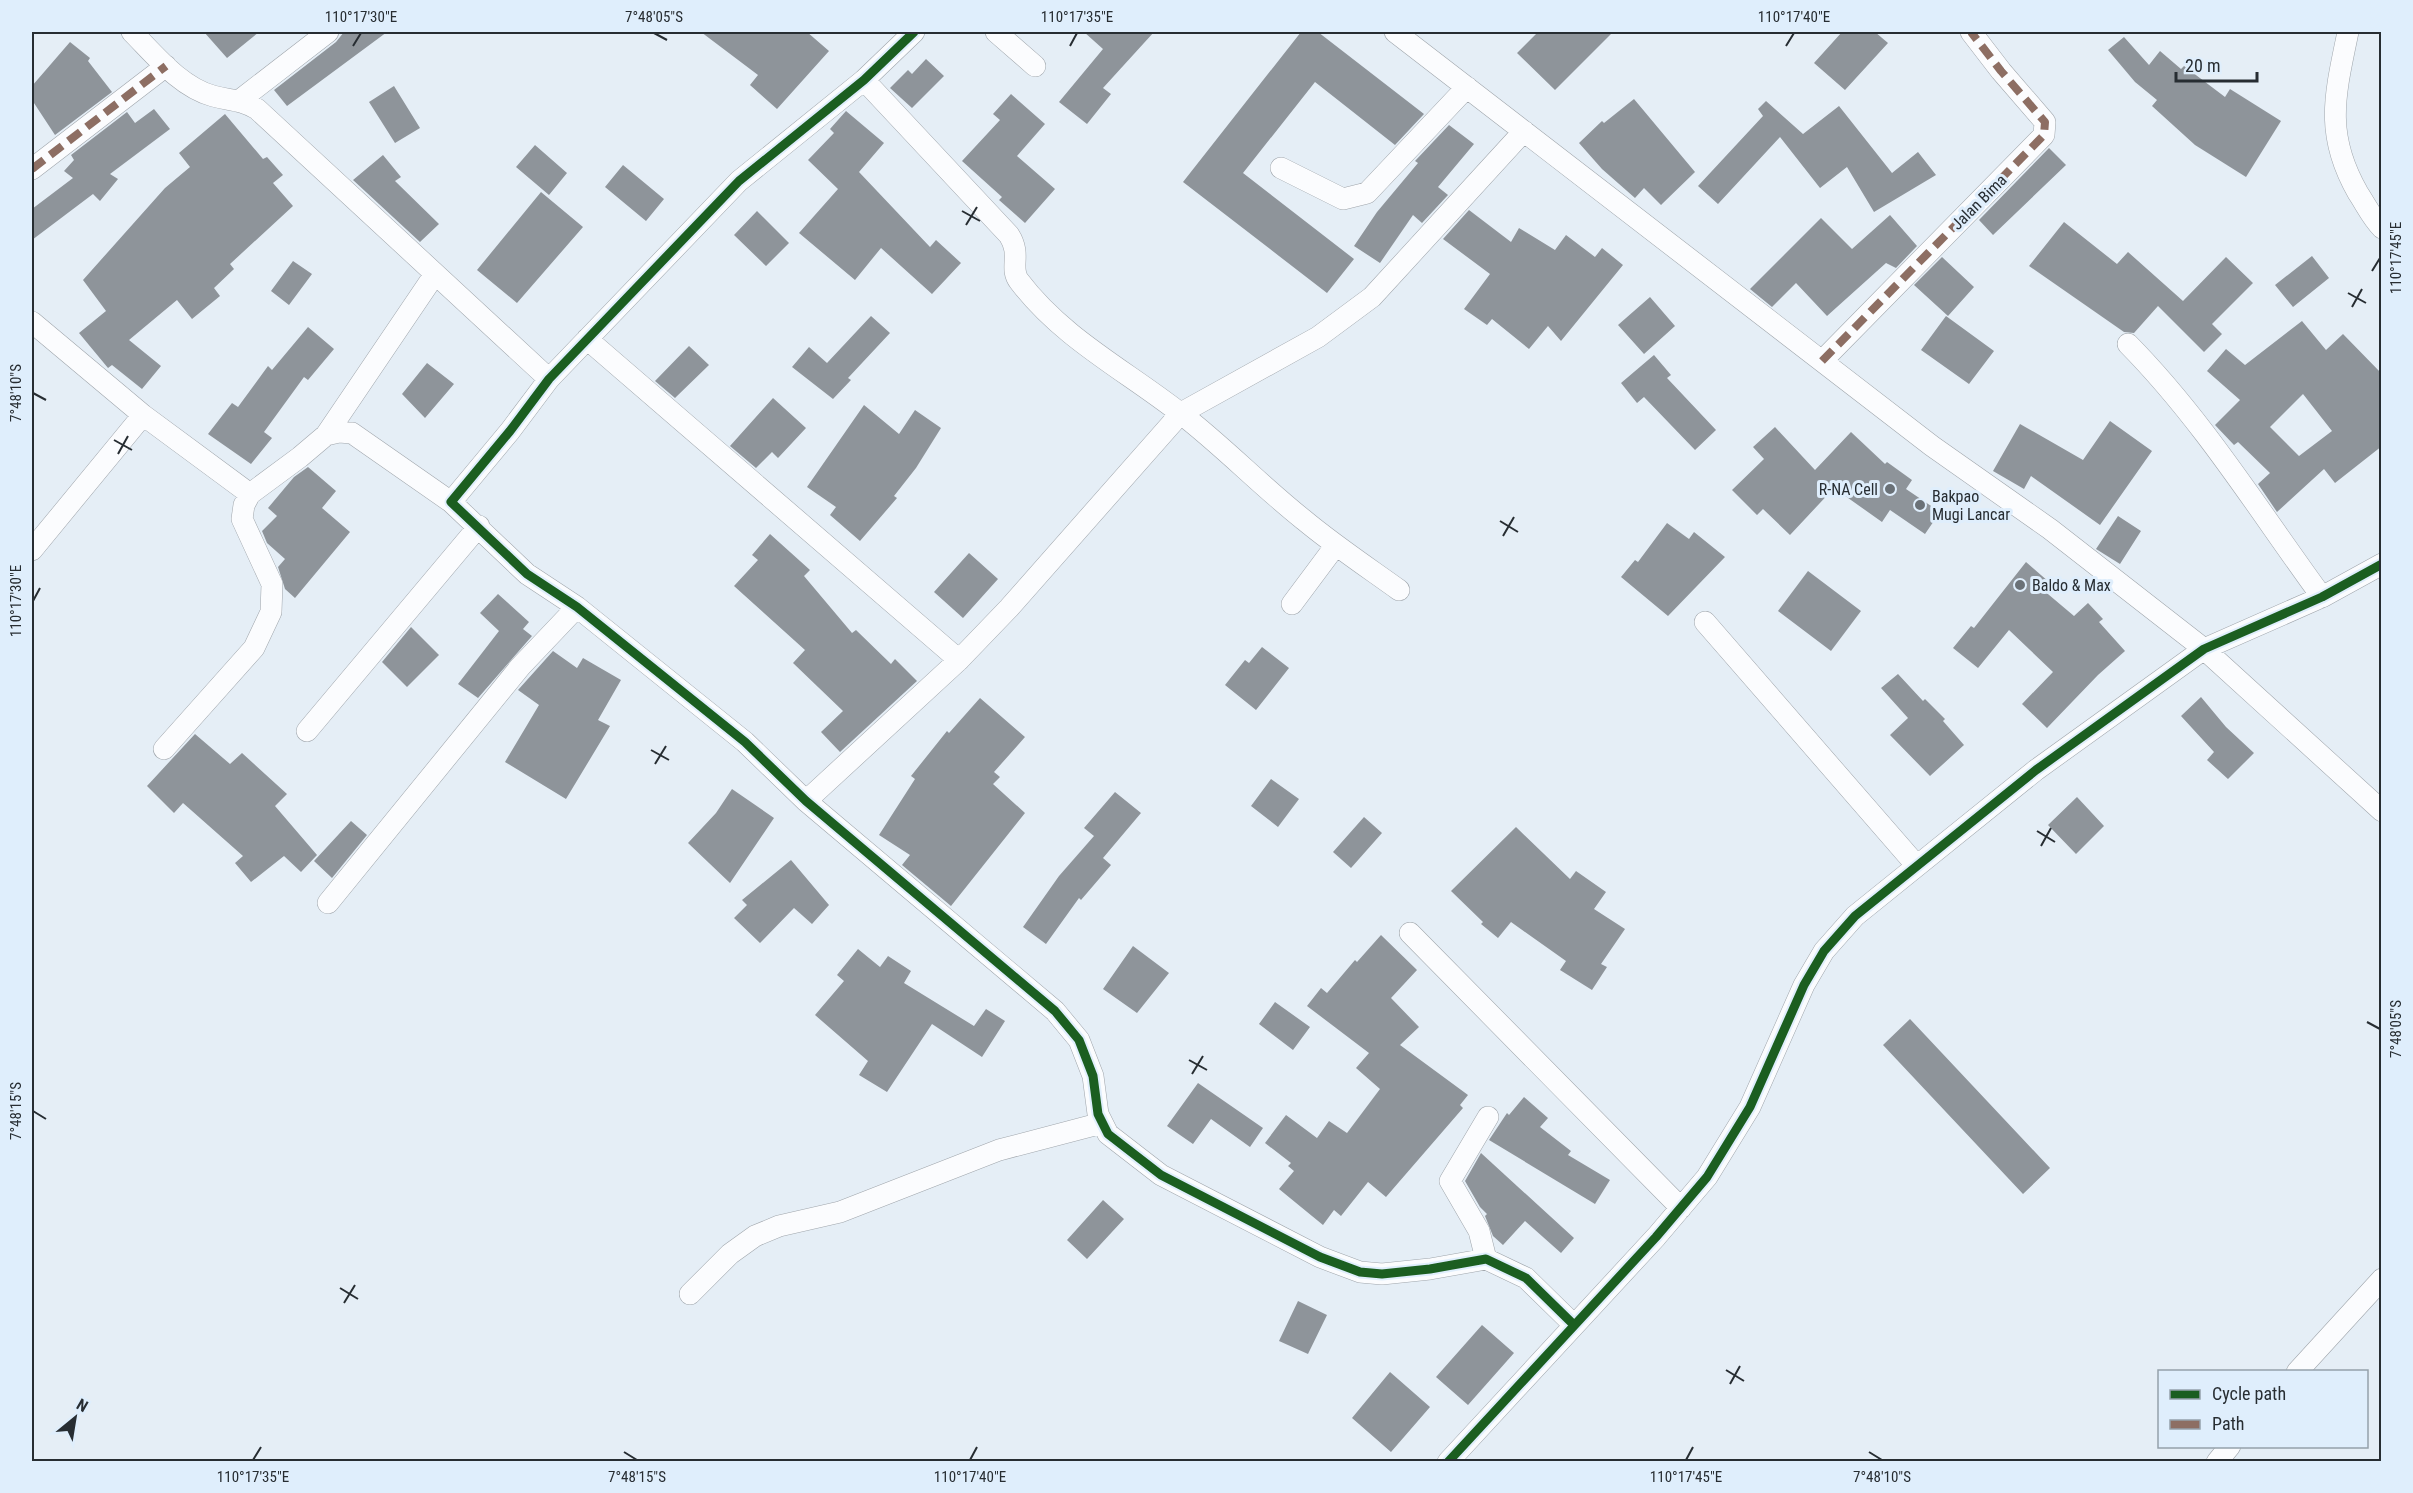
<svg xmlns="http://www.w3.org/2000/svg" width="2413" height="1493" font-family="'Roboto Condensed',sans-serif">
<style>
.building{fill:#8e949a;fill-rule:evenodd}
.lines{fill:none;stroke-linecap:round;stroke-linejoin:round}
.minor-casing{stroke:#9fa5ab;stroke-width:22}
.minor{stroke:#fbfcfe;stroke-width:21}
.quiet{stroke:#8d6e63;stroke-width:8;stroke-dasharray:15 8;stroke-linecap:butt}
.cycleway-casing{stroke:#dfeefc;stroke-width:13}
.cycleway{stroke:#1b5e20;stroke-width:9}
.ticks{fill:none;stroke:#272d32;stroke-width:2}
.poi-dot{fill:#6a7177;stroke:#dfeefc;stroke-width:2}
.labels{text-anchor:middle;dominant-baseline:central;stroke-width:6;stroke-linejoin:round;paint-order:stroke}
.street-label{font-size:16px;fill:#272d32;stroke:#dfeefc}
.poi-label{font-size:16px;fill:#272d32;stroke:#dfeefc;text-anchor:start}
.neatline{fill:none;stroke:#272d32;stroke-width:2}
.ticks-label{font-size:15px;text-anchor:middle;fill:#272d32}
</style>
<rect width="100%" height="100%" fill="#e5eef6"/>
<path class="building" d="M204,32H259L227,58Z
M344,32H387L287,106L274,90L336,42Z
M701,32H807L829,51L777,109L750,85L758,75Z
M1084,32H1154L1103,88L1111,94L1087,124L1059,102L1103,49Z
M1301,32H1318L1424,114L1395,145L1315,82L1243,173L1354,259L1327,293L1183,182Z
M1538,32H1613L1555,90L1517,53Z
M1842,32H1875L1888,43L1845,90L1814,63Z
M2124,37L2149,65L2160,51L2181,69L2184,66L2225,97L2230,89L2281,121L2246,177L2195,145L2152,106L2157,100L2135,82L2108,50Z
M70,42L90,58L88,61L112,92L55,135L32,100V86Z
M926,59L944,76L912,108L890,88L908,70L912,74Z
M394,86L420,128L395,143L369,102Z
M1011,94L1045,124L1017,156L1055,189L1025,223L999,200L1002,197L962,161L1000,120L993,114Z
M1634,99L1695,172L1661,205L1644,188L1635,198L1602,169L1579,143L1602,121L1604,123Z
M1766,101L1803,134L1839,106L1892,173L1918,152L1936,175L1874,212L1847,167L1820,188L1780,137L1718,204L1698,186L1763,116L1758,109Z
M154,109L170,129L110,174L118,179L100,201L93,194L32,240V209L73,178L64,171L74,160L71,155L127,112L135,123Z
M846,111L884,143L859,172L930,247L936,240L961,263L932,294L881,248L855,280L799,233L838,189L808,160L834,133L830,129Z
M225,114L263,159L267,157L283,175L273,183L293,206L230,264L234,269L214,288L220,296L192,319L177,300L129,340L161,366L142,389L112,365L108,368L79,333L106,311L83,280L165,188L190,167L179,153Z
M1449,125L1474,144L1438,187L1448,195L1422,223L1413,215L1380,263L1354,246L1377,212L1418,163L1415,161Z
M535,145L567,173L549,195L516,167Z
M2049,148L2066,165L1993,235L1979,220Z
M383,155L401,177L395,181L439,224L420,242L353,180Z
M623,165L664,199L646,221L605,187Z
M541,192L583,227L517,303L477,270Z
M1469,210L1511,242L1519,228L1555,250L1566,235L1595,257L1602,248L1623,265L1561,341L1548,326L1529,349L1492,319L1487,325L1464,309L1490,274L1443,239Z
M757,211L789,243L766,266L734,235Z
M1890,215L1917,246L1896,268L1886,263L1827,316L1796,283L1772,307L1750,289L1821,218L1852,249Z
M2064,222L2117,264L2128,252L2183,301L2226,257L2253,283L2212,324L2222,334L2204,352L2158,306L2134,333L2124,332L2029,266Z
M2312,256L2329,278L2293,307L2275,285Z
M1942,257L1974,287L1948,316L1914,285Z
M293,261L312,274L289,305L271,291Z
M1650,297L1675,326L1644,354L1618,325Z
M871,316L890,333L848,378L851,380L833,399L792,367L809,347L827,363Z
M1946,316L1994,351L1969,384L1921,350Z
M2302,321L2326,350L2343,334L2382,374V446L2335,483L2324,469L2277,512L2258,484L2270,473L2238,442L2234,445L2215,425L2240,400L2207,371L2226,349L2245,365ZM2303,394L2332,431L2299,456L2270,427Z
M308,327L334,349L308,380L304,377L264,432L272,438L251,464L208,434L232,403L238,407L268,366L272,370Z
M689,346L709,365L675,398L655,381Z
M1654,355L1671,375L1667,378L1716,430L1695,450L1644,397L1637,403L1621,383Z
M427,363L454,384L425,418L402,394Z
M773,398L806,428L778,458L772,452L756,468L730,446Z
M864,405L899,434L915,410L941,428L916,468L894,496L897,498L860,541L830,515L836,507L807,487Z
M2110,421L2152,451L2100,525L2031,476L2024,489L1993,471L2020,424L2083,460Z
M1775,427L1815,470L1851,432L1885,464L1887,462L1912,480L1906,489L1940,512L1925,534L1890,510L1882,522L1834,488L1790,535L1763,509L1757,515L1732,490L1764,459L1753,447Z
M308,467L336,491L322,508L350,532L295,598L285,589L278,567L285,559L267,543L262,531L277,516L268,508L294,477Z
M2118,516L2141,531L2120,564L2096,549Z
M1667,523L1689,539L1694,532L1725,557L1668,616L1621,577L1635,560L1638,562Z
M770,534L810,570L804,576L852,633L856,630L891,664L895,659L917,681L840,752L821,732L843,711L793,663L805,650L734,586L758,560L752,555Z
M969,553L998,579L963,618L934,592Z
M2026,562L2049,582L2042,589L2074,616L2088,603L2103,619L2099,622L2125,651L2098,675L2047,728L2022,704L2053,672L2009,630L1978,668L1953,648L1971,626L1974,628Z
M1808,571L1861,611L1831,651L1778,611Z
M498,594L529,622L523,629L532,636L478,698L458,684L499,631L480,613Z
M411,627L439,655L407,687L382,662Z
M1262,647L1289,668L1256,710L1225,685L1245,660L1249,663Z
M553,651L577,668L583,658L621,680L598,720L610,726L566,799L505,762L539,705L518,690Z
M1898,674L1923,701L1925,699L1945,719L1943,721L1964,745L1930,776L1890,735L1908,718L1881,688Z
M2201,697L2226,727L2254,753L2228,779L2207,760L2214,752L2181,716Z
M980,698L1025,737L994,772L1000,777L993,784L1025,813L951,906L902,865L910,855L879,835L915,779L911,776L947,731L949,733Z
M195,734L230,764L242,753L287,794L275,806L317,855L301,872L284,856L251,882L235,863L243,856L183,803L174,813L147,786Z
M1271,779L1299,799L1278,827L1251,806Z
M732,789L774,818L730,883L688,843L716,813Z
M1115,792L1141,813L1103,858L1111,865L1081,900L1079,898L1046,944L1023,927L1059,876L1094,836L1084,828Z
M2077,797L2104,826L2076,854L2048,825Z
M1364,817L1382,833L1351,868L1333,852Z
M351,821L367,835L332,878L314,861Z
M1516,827L1570,879L1576,871L1606,892L1594,909L1625,929L1601,964L1607,967L1592,990L1560,970L1566,961L1511,922L1498,938L1481,924L1483,922L1451,891Z
M791,860L829,905L812,924L794,908L760,943L734,918L747,905L742,900Z
M1381,935L1417,970L1391,998L1419,1027L1400,1045L1468,1095L1460,1105L1463,1108L1386,1197L1368,1182L1341,1216L1334,1210L1323,1225L1279,1189L1294,1171L1288,1166L1291,1163L1265,1143L1286,1115L1317,1138L1329,1121L1347,1133L1380,1089L1356,1068L1369,1053L1307,1006L1321,988L1327,993L1355,960L1357,962Z
M1133,946L1169,973L1137,1013L1103,989Z
M858,949L880,967L888,956L911,971L904,983L974,1026L986,1009L1005,1021L982,1057L932,1024L887,1092L859,1075L868,1061L815,1015L844,981L837,975Z
M1275,1002L1310,1027L1293,1050L1259,1024Z
M1910,1019L2050,1168L2023,1194L1883,1045Z
M1198,1083L1263,1128L1250,1147L1211,1119L1193,1144L1167,1126Z
M1524,1097L1548,1118L1540,1127L1571,1151L1568,1155L1610,1180L1595,1204L1489,1140L1507,1113L1509,1115Z
M1481,1153L1574,1238L1561,1253L1525,1221L1503,1245L1493,1236L1485,1216L1487,1214L1480,1207L1465,1181Z
M1103,1200L1124,1219L1087,1259L1067,1240Z
M1298,1301L1327,1315L1308,1354L1279,1341Z
M1482,1325L1514,1353L1468,1405L1436,1377Z
M1390,1372L1430,1407L1391,1452L1352,1418Z"/>
<g class="lines">
<g class="minor-casing">
<path id="minor" d="M132,32C154,54 180,87 213,96C231,101 239,99 257,109L549,379
M914,32L864,80L739,181L549,379L510,431L451,502L527,574L577,607L745,742L806,801L1055,1011L1079,1040L1093,1076L1098,1114L1108,1134L1161,1175L1320,1257L1360,1272L1382,1274L1430,1269L1486,1259L1526,1278L1573,1324
M996,32L1035,66
M1395,32L1932,446L2050,529L2204,649L2382,811
M2348,32C2335,95 2324,134 2358,193C2366,205 2372,218 2382,228
M864,80L1009,235C1022,255 1009,268 1019,281C1062,338 1125,370 1180,413C1223,446 1261,486 1304,520C1334,545 1367,567 1399,590
M240,100L328,32
M1281,168L1343,199L1367,193L1467,87
M32,169L166,66
M32,322L143,415L250,494L300,457L326,435L339,432L352,433L451,502
M587,339L959,660
M2128,344C2203,420 2259,511 2322,597
M1822,361L2044,135L2045,122L2001,71L1971,32
M326,435L435,274
M32,550L143,415
M1292,604L1336,545
M1705,622L1917,866
M307,731L479,526
M164,749L254,648L271,612L272,584L242,519L244,505L250,494
M806,801L959,660L1009,608L1181,413L1318,337L1372,297L1524,131
M328,903L520,667L577,607
M1410,933L1681,1208
M1486,1259L1479,1231L1450,1181L1488,1117
M690,1294L730,1254L755,1236L779,1226L840,1212L999,1150L1102,1123
M2297,1372L2382,1279
M1448,1462L1656,1237L1707,1177L1750,1107L1804,985L1824,951L1855,916L2036,770L2204,649L2322,597L2382,564
M2217,1462L2230,1446"/>
</g>
<use href="#minor" class="minor"/>
<path class="quiet" d="M32,169L166,66
M1822,361L2044,135L2045,122L2001,71L1971,32"/>
<g class="cycleway-casing">
<path id="cycleway" d="M914,32L864,80L739,181L549,379L510,431L451,502L527,574L577,607L745,742L806,801L1055,1011L1079,1040L1093,1076L1098,1114L1108,1134L1161,1175L1320,1257L1360,1272L1382,1274L1430,1269L1486,1259L1526,1278L1573,1324
M1448,1462L1656,1237L1707,1177L1750,1107L1804,985L1824,951L1855,916L2036,770L2204,649L2322,597L2382,564"/>
</g>
<use href="#cycleway" class="cycleway"/>
</g>
<path class="ticks" d="M654,33L667,40M353,46L361,33M1070,46L1077,33M1786,46L1794,33M962,211L980,221M966,225L977,207M2372,271L2380,258M2348,293L2366,303M2352,307L2362,289M33,393L46,400M114,440L132,450M118,454L128,436M1500,521L1518,532M1503,536L1514,517M33,601L40,588M651,750L669,760M655,764L666,746M2037,831L2055,842M2041,846L2051,828M2367,1022L2380,1029M1189,1060L1207,1070M1192,1074L1203,1056M33,1111L46,1119M340,1288L358,1299M344,1303L355,1285M1726,1370L1744,1381M1730,1384L1740,1366M624,1452L637,1460M1869,1452L1882,1460M253,1460L261,1447M970,1460L977,1447M1686,1460L1693,1447"/>
<g class="poi-dot">
<circle cx="1890" cy="489" r="6"/>
<circle cx="1920" cy="505" r="6"/>
<circle cx="2020" cy="585" r="6"/>
</g>
<g class="labels">
<g class="street-label">
<text transform="translate(1979 202) rotate(-45)">Jalan Bima</text>
</g>
<g class="poi-label">
<text x="1878" y="489" text-anchor="end">R-NA Cell</text>
<text x="1932" y="496">Bakpao<tspan x="1932" dy="18">Mugi Lancar</tspan></text>
<text x="2032" y="585">Baldo &amp; Max</text>
</g>
</g>
<rect width="2413" height="1493" fill="none" stroke="#dfeefc" stroke-width="66"/>
<rect x="2158" y="1370" width="210" height="78" fill="#dfeefc" stroke="#95a1ab" stroke-width="1.5"/>
<rect x="2170" y="1390" width="30" height="9" fill="#1b5e20" stroke="#95a1ab" stroke-width="1.5"/>
<text x="2212" y="1400" font-size="18" fill="#272d32">Cycle path</text>
<rect x="2170" y="1420" width="30" height="9" fill="#8d6e63" stroke="#95a1ab" stroke-width="1.5"/>
<text x="2212" y="1430" font-size="18" fill="#272d32">Path</text>
<g transform="translate(75 1418) rotate(30)" stroke="#dfeefc" stroke-width="4.5" paint-order="stroke">
<path d="M0-4.5L10 22L0 15L-10 22Z" fill="#272d32"/>
<text y="-9" font-size="16" font-weight="bold" text-anchor="middle" fill="#272d32">N</text>
</g>
<path d="M2176 72v9h81v-9" fill="none" stroke="#272d32" stroke-width="3"/>
<text x="2185" y="72" font-size="18" fill="#272d32" stroke="#dfeefc" stroke-width="4.5" paint-order="stroke">20 m</text>
<rect x="33" y="33" width="2347" height="1427" class="neatline"/>
<g class="ticks-label">
<text x="361" y="22">110°17'30"E</text>
<text x="654" y="22">7°48'05"S</text>
<text x="1077" y="22">110°17'35"E</text>
<text x="1794" y="22">110°17'40"E</text>
<text transform="translate(2396 258) rotate(-90)" y="5">110°17'45"E</text>
<text transform="translate(16 393) rotate(-90)" y="5">7°48'10"S</text>
<text transform="translate(16 601) rotate(-90)" y="5">110°17'30"E</text>
<text transform="translate(2396 1029) rotate(-90)" y="5">7°48'05"S</text>
<text transform="translate(16 1111) rotate(-90)" y="5">7°48'15"S</text>
<text x="253" y="1482">110°17'35"E</text>
<text x="637" y="1482">7°48'15"S</text>
<text x="970" y="1482">110°17'40"E</text>
<text x="1686" y="1482">110°17'45"E</text>
<text x="1882" y="1482">7°48'10"S</text>
</g>
</svg>
